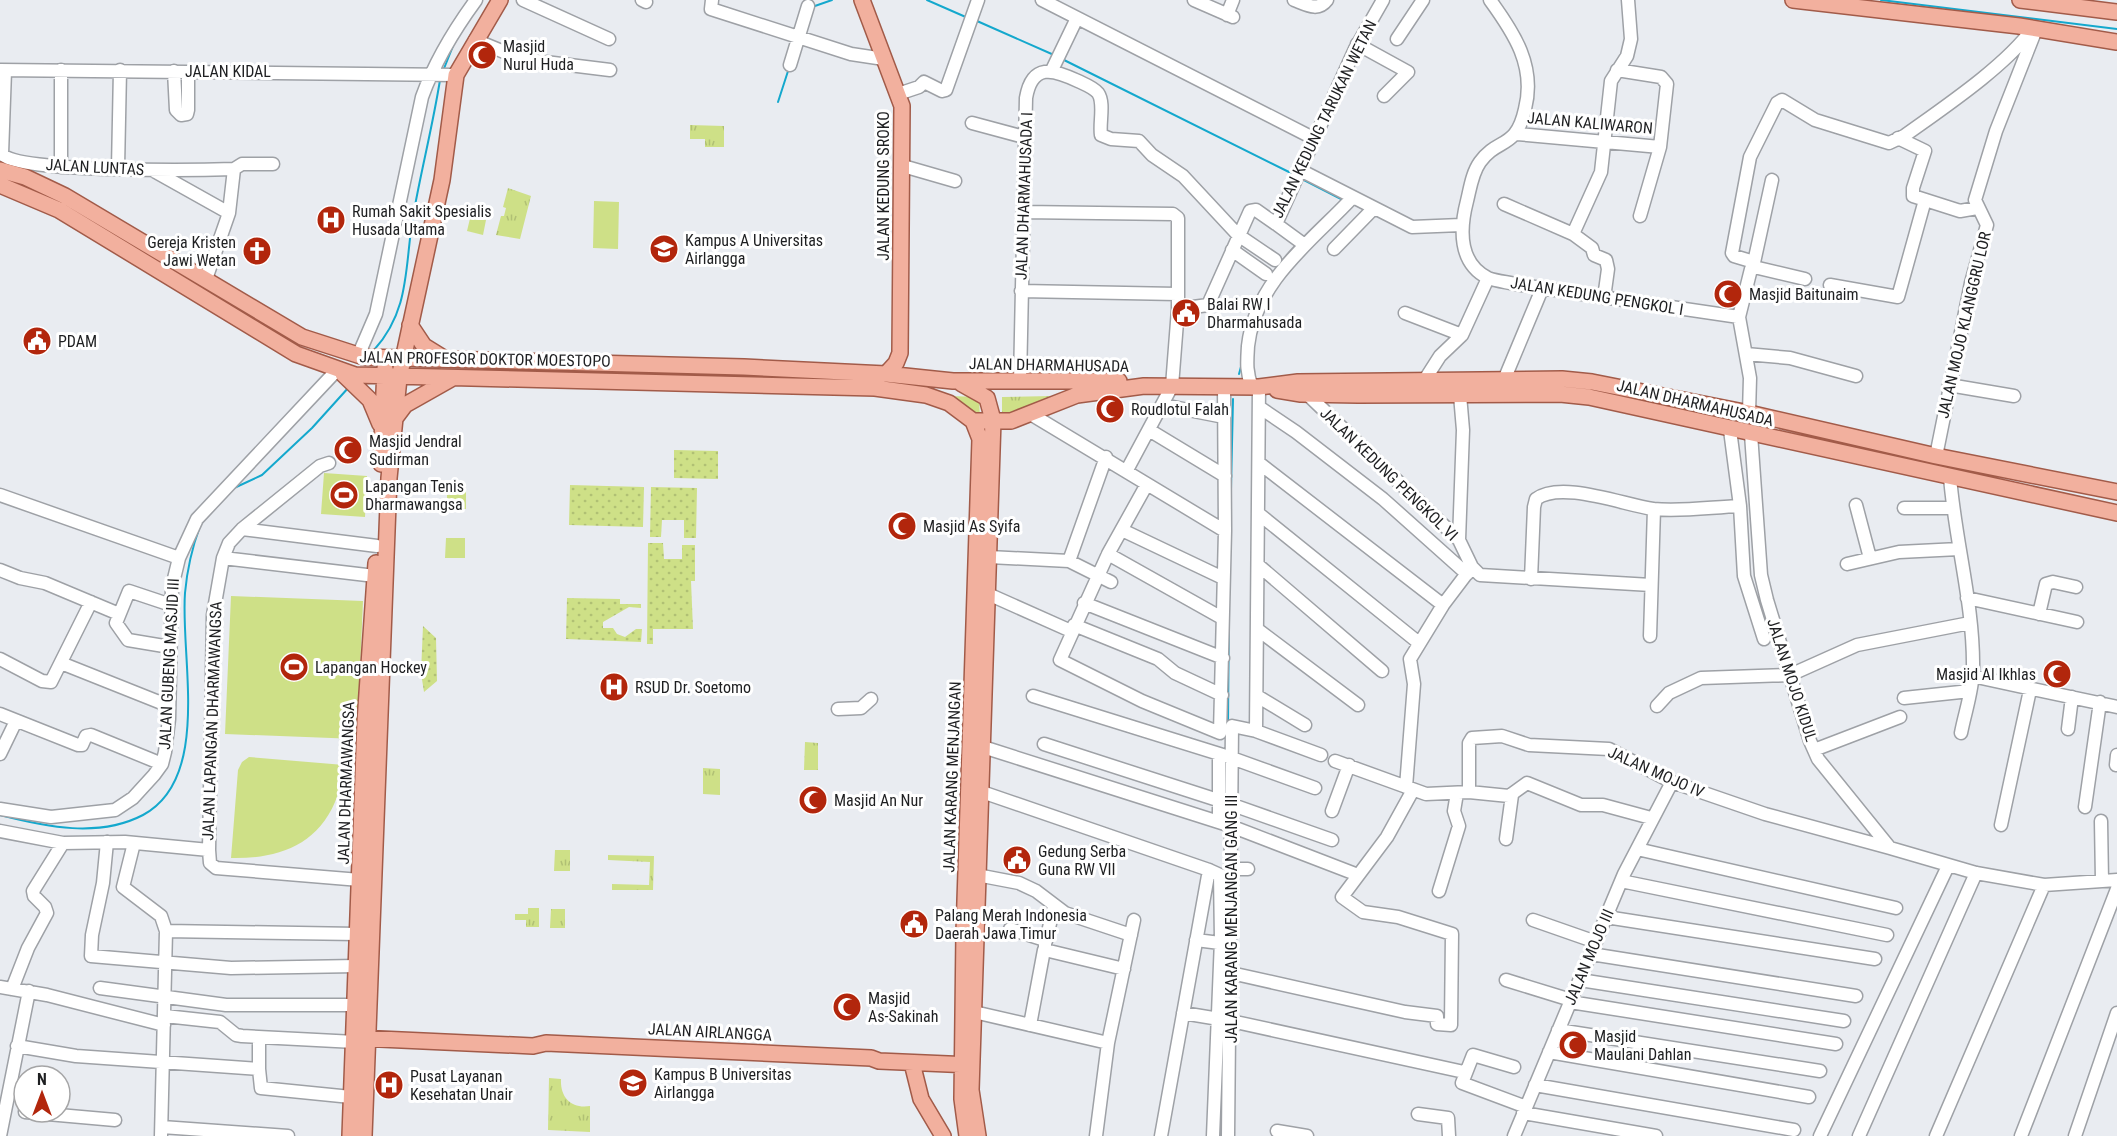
<svg xmlns="http://www.w3.org/2000/svg" width="2117" height="1136" font-family="'Roboto Condensed',sans-serif">
<style>
.grass{fill:#cee087}
.park{fill:url(#park-tufts)}
.garden{fill:url(#garden-dots)}
.lines{fill:none;stroke-linecap:round;stroke-linejoin:round}
.stream{stroke:#14a8cd;stroke-width:2}
.minor-casing{stroke:#9ea1a6;stroke-width:15}
.major-casing{stroke:#a25b49;stroke-width:18}
.minor{stroke:#fff;stroke-width:12}
.major{stroke:#f2b09e;stroke-width:15}
.labels{text-anchor:middle;dominant-baseline:central;stroke-width:6;stroke-linejoin:round;paint-order:stroke}
.poi-label{font-size:16px;fill:#1e1f21;stroke:#fff;text-anchor:start}
.street-label{font-size:16px;fill:#1e1f21;stroke:#fff}
</style>
<defs>
<pattern id="park-tufts" width="24" height="20" patternUnits="userSpaceOnUse" patternTransform="scale(1.5)"><rect width="24" height="20" fill="#cee087"/><path d="M3 7l-1-3M5 7V3M7 7l1-3M15 17l-1-3M17 17v-4M19 17l1-3" fill="none" stroke="#b0c074"/></pattern>
<pattern id="garden-dots" width="8" height="8" patternUnits="userSpaceOnUse" patternTransform="scale(1.5)"><rect width="8" height="8" fill="#cee087"/><path d="M2 2h.1M6 6h.1" fill="none" stroke="#b0c074" stroke-width="1.8" stroke-linecap="round"/></pattern>
</defs>
<rect width="100%" height="100%" fill="#e9ecf1"/>
<path class="grass" d="M594,201L619,202L618,249L593,248Z
M472,210L477,211L476,218L486,220L483,235L467,231Z
M324,473L367,476L365,517L321,514Z
M231,596L363,601L357,739L225,734Z
M249,757L344,765C341,777 340,791 335,802C316,847 275,859 231,858L238,770L242,762Z"/>
<path class="park" d="M690,125L724,126V147H705V139H690Z
M508,188L531,196L520,239L496,235L501,216H504L506,208L503,207Z
M949,396L979,397L980,419Z
M1052,396L1027,406L1011,419H1002V397Z
M447,486H466V509L447,508Z
M446,538H465V558H445Z
M805,742L818,743V770H804Z
M703,768L720,769V795L703,794Z
M555,850H570V871H554Z
M608,855L654,856L653,890H612V884L649,885L650,862L608,860Z
M528,908H539V927H526V920H515V914H528Z
M551,909H565V928H550Z
M549,1078L561,1079C560,1098 572,1109 590,1106V1132L548,1130Z"/>
<path class="garden" d="M674,450L718,451V479L674,478Z
M570,485L644,487L643,527L569,525Z
M651,487L697,488L696,538H684V520H662L661,537H650Z
M648,543H663L664,559H682V545H695V581H691L693,629H653V644H647Z
M567,598L620,599V604H641V608L629,607L603,622V628H613L617,634L625,637L636,629H642L641,642L566,639Z
M423,626L436,638L437,681L424,692L421,673Z"/>
<g class="lines">
<path class="stream" d="M927,0L968,18
M1881,0L2117,29
M812,7L832,0
M977,21L1054,55
M1062,59L1293,174
M443,71L453,46
M778,102L789,68
M1300,178L1343,200
M374,350C412,308 404,263 414,211C422,167 433,124 440,80
M1239,374L1242,363
M232,489L262,475L312,428L349,387
M1231,489L1233,399
M1228,723L1229,597
M0,815C46,827 99,838 143,815C212,778 180,657 185,593C187,570 192,548 200,526
M1221,1136L1222,1050"/>
<g class="minor-casing">
<path id="minor" d="M523,0L609,39
M642,0L646,2
M712,0L711,9L851,54L884,59
M1042,0L1313,138
M1194,0L1233,17
M1294,0C1307,5 1318,12 1327,0
M1490,0C1514,33 1536,66 1525,109C1516,150 1498,137 1480,162C1472,173 1470,189 1467,201C1460,228 1458,263 1488,278C1496,281 1506,282 1515,284L1739,317
M1227,15L1233,0
M1397,39L1423,0
M475,40L521,59L610,70
M1357,44L1408,72L1384,96
M790,65L808,6
M0,70L456,75
M1052,70L1077,18
M1617,70L1661,77L1667,84L1660,147L1640,216
M5,71L2,154C14,173 203,170 234,169L242,164H273
M174,71L176,110L181,115L187,114L188,110V72
M898,94L919,87L924,82L942,91L946,90L978,0
M972,123L1024,137
M1517,134L1660,147
M1898,138L1925,151L1913,188V196L1960,211L1977,208
M903,166L955,181
M61,167V70
M118,168L120,70
M1300,170L1412,227L1461,225
M154,171L229,213
M1504,204L1573,234L1592,248L1594,255L1606,260L1608,269L1604,298
M1023,212L1173,214L1178,218V309L1172,386L1127,470
M1276,224L1302,243
M1573,234L1601,172L1611,81L1627,56L1631,39L1628,0
M1334,249L1373,209
M1232,250L1266,274
M1754,262L1734,256L1732,253L1750,157L1777,103L1782,100L1815,120L1889,143L1904,136C1943,108 2006,66 2033,28
M1753,267L1772,180
M206,279L229,213L234,169
M1830,285L1898,297L1925,200
M1021,291L1177,294
M1178,309L1208,305L1250,211L1256,210L1276,224L1355,49L1383,0
M1405,313L1462,335
M1746,354L1790,358L1856,376
M358,356L376,314L422,97C435,61 454,30 476,0
M1504,380L1542,289
M1424,381L1440,356L1462,335L1488,278
M1020,382L1026,98C1032,63 1053,69 1078,81C1084,84 1093,87 1098,93C1105,103 1099,123 1101,135L1111,139L1139,141L1152,155L1183,176L1238,235L1275,260
M1949,385L2014,396
M1252,387C1246,372 1247,362 1248,346C1255,281 1312,241 1353,197
M1307,394L1459,540L1472,567L1480,575L1651,585
M1163,405L1224,417
M1259,407L1296,432L1383,499L1467,574
M1029,413L1225,531
M1749,413L1750,378L1739,317L1751,269L1754,267L1805,279
M1149,430L1225,476
M1730,430L1740,506L1744,576L1764,639
M1751,434L1761,575L1767,600L1810,741L1818,759L1890,848L1976,873L2044,885L2117,880
M1936,456L1971,283L1987,225L1975,200L1996,131L2035,32
M329,463L320,466L242,529L229,543L223,558L213,615L209,850L210,863L216,868L360,880
M1259,463L1443,605
M1950,477C1955,541 1974,605 1973,669C1973,690 1965,712 1961,733
M1147,484L1108,554L1060,660L1142,701L1220,733L1225,531L1224,386
M0,495L179,558
M1856,505L1870,558
M1904,508H1951
M1259,514L1419,643
M242,529L377,546
M1122,530L1223,578
M1459,540L1463,430L1460,395
M1108,554L1222,618
M989,557L1069,561L1111,582
M223,558L375,576
M1069,561L1106,457
M1847,564L1899,552L1959,549
M1258,565L1382,671
M0,570L20,578L45,583L119,614
M1531,579L1534,507L1536,499C1561,480 1624,505 1653,509C1681,512 1712,507 1740,506
M988,594L1071,631
M1967,598L2077,622
M1084,603L1223,658
M2039,614L2046,584L2053,582L2076,587
M1074,625L1158,659L1175,673L1222,695
M1257,629L1358,705
M1650,636L1654,509
M170,647L128,640L116,623L129,591L171,605
M0,659L42,681L51,682L91,602
M61,663L169,706
M1972,676L2117,707
M1033,696L1229,757L1315,788
M1257,696L1305,725
M1904,698L1970,691
M1657,706L1669,693L1701,678L1790,675L1857,645L1970,623
M838,709L861,708L871,699
M0,714L78,745H82L86,736L91,735L162,764
M2068,729L2072,697
M1256,731L1259,387
M1044,744L1230,804L1332,840
M983,747L1228,825L1358,875
M1814,750L1900,717
M0,754L16,721
M1219,754V822
M1335,761L1426,794L1469,792L1509,796L1527,783L1581,805H1603L1651,818
M2116,765L2117,755
M1406,787L1414,684L1410,659L1443,605L1471,568
M982,792L1209,870L1231,880
M1469,792V743L1472,738L1502,736L1529,745L1609,749L1672,782L1765,814L1890,848
M2085,807L2100,702
M0,809L51,817L115,810L133,798L154,775L162,764L165,752L169,719L172,587L179,558L197,519L337,370
M1332,811L1349,765
M2101,821L2102,881
M2001,825L2030,690
M0,831L63,843L125,842L209,850
M1506,839L1512,795
M107,842L103,883L92,935L91,956L231,968L357,966
M134,843L123,887L161,916L166,931L161,1136
M1637,849L1896,908
M1231,869H1248
M977,875L1019,883L1036,891L1065,913L1131,935
M1621,881L1887,935
M1439,891L1459,826L1454,811L1457,793
M1606,917L1875,959
M1533,920L1596,942
M1010,929L1045,940V950L1124,969
M166,931L358,934
M1196,940L1220,943
M1046,941L1054,906
M1591,954L1856,996
M1231,973L1405,1012L1437,1016V1024L1451,1025L1452,934L1398,917L1363,912L1342,897L1387,837L1413,790
M1506,980L1571,1000
M1580,980L1844,1021
M0,987L47,995L164,1025
M100,988L226,1005H356
M12,989L28,948L47,913L45,907L34,896L33,891L63,843
M1570,1002L1836,1044
M974,1012L1108,1043
M1183,1013L1231,1021L1464,1072
M165,1016L220,1022L236,1035L242,1036L355,1042
M1030,1025L1044,950
M1558,1030L1820,1071
M17,1046L76,1056L259,1069L261,1088L351,1097
M1549,1052L1809,1097
M1514,1067L1473,1055L1462,1083L1526,1107
M259,1069V1038
M1535,1085L1794,1130
M25,1112L115,1120
M1523,1113L1656,1136
M1418,1114L1448,1118L1449,1136
M162,1127L288,1136
M1277,1131L1307,1136
M0,1136L29,991
M1096,1136L1108,1043L1134,920
M1161,1136L1209,870
M1213,1136L1221,940L1220,875
M1228,1136L1232,726L1256,731L1321,755
M1514,1136L1624,874L1672,782
M1820,1136L1948,866
M1859,1136L1976,873
M1936,1136L2044,885
M2021,1136L2117,889
M2075,1136L2117,1013"/>
</g>
<g class="major-casing">
<path id="major" d="M862,0L902,106L900,353L896,363L886,374
M1793,0L2019,26L2117,42
M2020,0L2117,12
M0,170L25,177L65,196L302,337L364,357L744,367L886,374L953,381H1119
M0,185L59,210L296,354L355,375L875,388L926,395L949,403L973,421H1011L1077,395L1144,386L1259,387L1298,382L1562,379L1592,382L1749,413L1936,456L2117,492
M410,325L424,346L445,359
M343,374L370,400L380,424
M962,384L987,398L993,420L971,1090L978,1136
M1277,390L1301,394L1358,395L1560,394L1589,397L2117,513
M396,417L405,405L451,379
M381,464L385,368
M358,1038L533,1046L546,1043L871,1058L879,1061L971,1065
M912,1063L921,1099L943,1136
M350,1136L365,722L376,563
M364,1136L389,478L399,378L442,180L456,75L500,0
M967,1136L962,1099L964,932L980,439L973,421"/>
</g>
<use href="#minor" class="minor"/>
<use href="#major" class="major"/>
</g>
<defs>
<g id="mosque-disc" transform="scale(1.5)"><circle r="9.5" fill="#b2260c" stroke="#fff"/><path d="M3.5-4.9A6 6 0 1 0 3.5 4.9A5 5 0 1 1 3.5-4.9Z" fill="#fff"/></g>
<g id="hospital-disc" transform="scale(1.5)"><circle r="9.5" fill="#b2260c" stroke="#fff"/><path d="M-5-5h3v3.5h4V-5h3V5h-3V1.5h-4V5h-3Z" fill="#fff"/></g>
<g id="university-disc" transform="scale(1.5)"><circle r="9.5" fill="#b2260c" stroke="#fff"/><path d="M0-5L7-2L0 1L-7-2ZM-4 1L0 2.5L4 1V4Q0 6-4 4Z" fill="#fff"/></g>
<g id="church-disc" transform="scale(1.5)"><circle r="9.5" fill="#b2260c" stroke="#fff"/><path d="M-1.2-6h2.4v3.5h3.3v2.4h-3.3V6h-2.4V-.1h-3.3v-2.4h3.3Z" fill="#fff"/></g>
<g id="civic-disc" transform="scale(1.5)"><circle r="9.5" fill="#b2260c" stroke="#fff"/><path d="M-.6-6.5H3V-4.5H.6V-3L4-1V1h2V6H-6V1h2V-1L-.6-3ZM-1.2 2.5V6h2.4V2.5Z" fill="#fff"/></g>
<g id="stadium-disc" transform="scale(1.5)"><circle r="9.5" fill="#b2260c" stroke="#fff"/><path d="M0-5a6.5 5 0 1 0 0 10a6.5 5 0 1 0 0-10ZM-3.5-1.8h7v3.6h-7Z" fill="#fff"/></g>
</defs>
<g fill-rule="evenodd">
<use href="#mosque-disc" x="482" y="55"/>
<use href="#hospital-disc" x="331" y="220"/>
<use href="#university-disc" x="664" y="249"/>
<use href="#church-disc" x="257" y="251"/>
<use href="#mosque-disc" x="1728" y="294"/>
<use href="#civic-disc" x="1186" y="313"/>
<use href="#civic-disc" x="37" y="341"/>
<use href="#mosque-disc" x="1110" y="409"/>
<use href="#mosque-disc" x="348" y="450"/>
<use href="#stadium-disc" x="344" y="495"/>
<use href="#mosque-disc" x="902" y="526"/>
<use href="#stadium-disc" x="294" y="667"/>
<use href="#mosque-disc" x="2057" y="674"/>
<use href="#hospital-disc" x="614" y="687"/>
<use href="#mosque-disc" x="813" y="800"/>
<use href="#civic-disc" x="1017" y="860"/>
<use href="#civic-disc" x="914" y="924"/>
<use href="#mosque-disc" x="847" y="1007"/>
<use href="#mosque-disc" x="1573" y="1045"/>
<use href="#university-disc" x="633" y="1083"/>
<use href="#hospital-disc" x="389" y="1085"/>
</g>
<g class="labels">
<g class="poi-label">
<text x="503" y="46">Masjid<tspan x="503" dy="18">Nurul Huda</tspan></text>
<text x="352" y="211">Rumah Sakit Spesialis<tspan x="352" dy="18">Husada Utama</tspan></text>
<text x="685" y="240">Kampus A Universitas<tspan x="685" dy="18">Airlangga</tspan></text>
<text x="236" y="242" text-anchor="end">Gereja Kristen<tspan x="236" dy="18">Jawi Wetan</tspan></text>
<text x="1749" y="294">Masjid Baitunaim</text>
<text x="1207" y="304">Balai RW I<tspan x="1207" dy="18">Dharmahusada</tspan></text>
<text x="58" y="341">PDAM</text>
<text x="1131" y="409">Roudlotul Falah</text>
<text x="369" y="441">Masjid Jendral<tspan x="369" dy="18">Sudirman</tspan></text>
<text x="365" y="486">Lapangan Tenis<tspan x="365" dy="18">Dharmawangsa</tspan></text>
<text x="923" y="526">Masjid As Syifa</text>
<text x="315" y="667">Lapangan Hockey</text>
<text x="2036" y="674" text-anchor="end">Masjid Al Ikhlas</text>
<text x="635" y="687">RSUD Dr. Soetomo</text>
<text x="834" y="800">Masjid An Nur</text>
<text x="1038" y="851">Gedung Serba<tspan x="1038" dy="18">Guna RW VII</tspan></text>
<text x="935" y="915">Palang Merah Indonesia<tspan x="935" dy="18">Daerah Jawa Timur</tspan></text>
<text x="868" y="998">Masjid<tspan x="868" dy="18">As-Sakinah</tspan></text>
<text x="1594" y="1036">Masjid<tspan x="1594" dy="18">Maulani Dahlan</tspan></text>
<text x="654" y="1074">Kampus B Universitas<tspan x="654" dy="18">Airlangga</tspan></text>
<text x="410" y="1076">Pusat Layanan<tspan x="410" dy="18">Kesehatan Unair</tspan></text>
</g>
<g class="street-label">
<text x="228" y="71">JALAN KIDAL</text>
<text transform="translate(1324 119) rotate(-64)">JALAN KEDUNG TARUKAN WETAN</text>
<text transform="translate(1590 123) rotate(5)">JALAN KALIWARON</text>
<text transform="translate(95 167) rotate(3)">JALAN LUNTAS</text>
<text transform="translate(883 186) rotate(-90)">JALAN KEDUNG SROKO</text>
<text transform="translate(1024 196) rotate(-88)">JALAN DHARMAHUSADA I</text>
<text transform="translate(1597 296) rotate(9)">JALAN KEDUNG PENGKOL I</text>
<text transform="translate(1964 325) rotate(-77)">JALAN MOJO KLANGGRU LOR</text>
<text transform="translate(485 359) rotate(1)">JALAN PROFESOR DOKTOR MOESTOPO</text>
<text transform="translate(1049 365) rotate(1)">JALAN DHARMAHUSADA</text>
<text transform="translate(1695 403) rotate(13)">JALAN DHARMAHUSADA</text>
<text transform="translate(1389 474) rotate(44)">JALAN KEDUNG PENGKOL VI</text>
<text transform="translate(169 664) rotate(-87)">JALAN GUBENG MASJID III</text>
<text transform="translate(1792 680) rotate(72)">JALAN MOJO KIDUL</text>
<text transform="translate(212 721) rotate(-88)">JALAN LAPANGAN DHARMAWANGSA</text>
<text transform="translate(1656 772) rotate(24)">JALAN MOJO IV</text>
<text transform="translate(952 777) rotate(-88)">JALAN KARANG MENJANGAN</text>
<text transform="translate(346 783) rotate(-88)">JALAN DHARMAWANGSA</text>
<text transform="translate(1231 919) rotate(-90)">JALAN KARANG MENJANGAN GANG III</text>
<text transform="translate(1589 957) rotate(-67)">JALAN MOJO III</text>
<text transform="translate(710 1032) rotate(3)">JALAN AIRLANGGA</text>
</g>
</g>
<g transform="translate(42 1094)"><circle r="28" fill="#ffffff" stroke="#a5a5a6" stroke-width="1.5"/>
<path d="M0-4.5L10 22L0 15L-10 22Z" fill="#b2260c"/>
<text y="-9" font-size="16" font-weight="bold" text-anchor="middle" fill="#1e1f21">N</text>
</g>
</svg>
